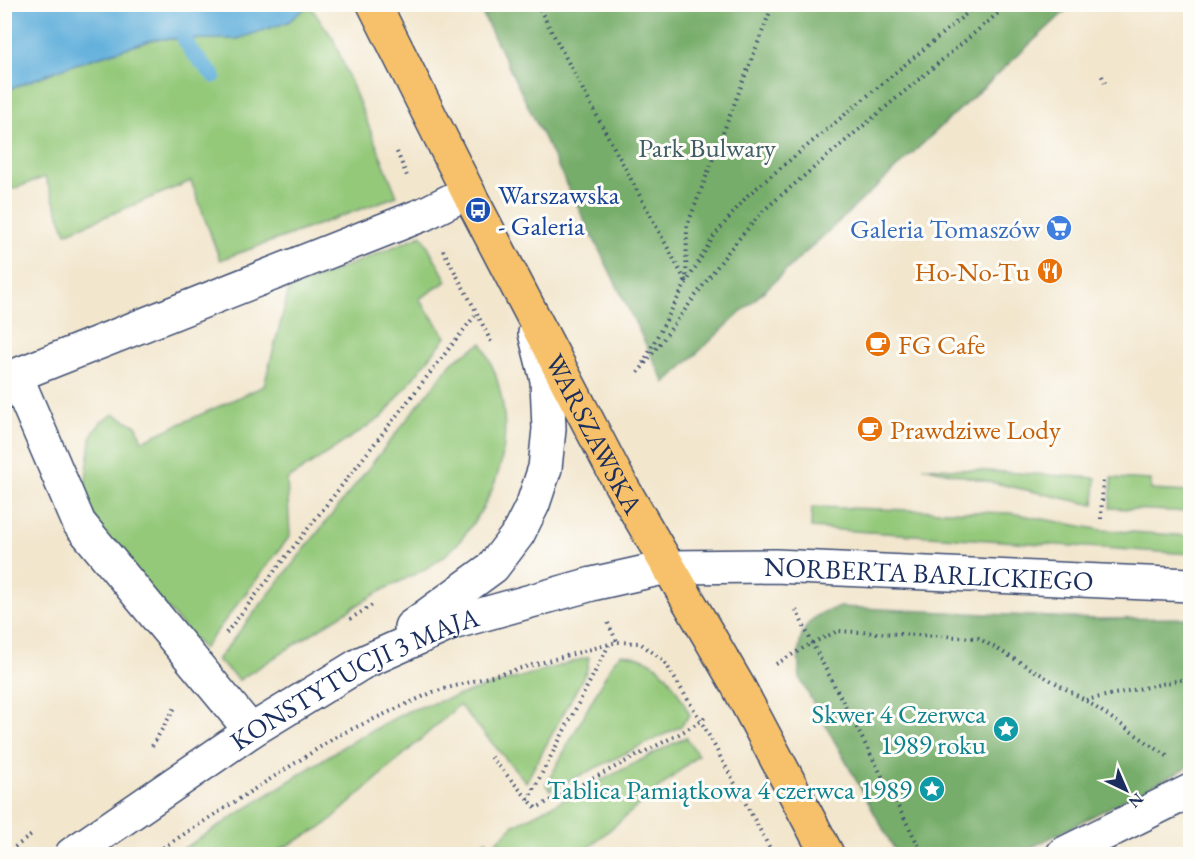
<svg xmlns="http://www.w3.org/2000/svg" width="1195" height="859" font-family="'EB Garamond',serif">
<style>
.green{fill:#94c97a;stroke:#587c6c;stroke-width:1.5}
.forest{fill:#77ad6a;stroke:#496e64;stroke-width:1.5}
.water{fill:#62b0dc;stroke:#3e709d;stroke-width:1.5}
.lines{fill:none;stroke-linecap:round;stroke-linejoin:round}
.stream{stroke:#62b0dc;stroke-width:15}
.minor-casing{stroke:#3b4a6f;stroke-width:36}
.major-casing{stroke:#3b4a6f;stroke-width:36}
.path{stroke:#3b4a6f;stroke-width:4;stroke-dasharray:1.5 4.5;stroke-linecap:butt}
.minor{stroke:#fff;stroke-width:33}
.major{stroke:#f6c16b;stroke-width:33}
.labels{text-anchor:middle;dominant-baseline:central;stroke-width:6;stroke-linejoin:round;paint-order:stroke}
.park-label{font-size:27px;fill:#3f5d66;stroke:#fdfcf7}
.transit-label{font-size:27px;fill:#164399;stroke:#fdfcf7;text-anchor:start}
.shop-label{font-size:27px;fill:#366cbe;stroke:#fdfcf7;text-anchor:end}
.food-label{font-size:27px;fill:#c56008;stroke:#fdfcf7;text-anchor:start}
.street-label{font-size:27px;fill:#1b2f5e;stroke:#fdfcf7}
.culture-label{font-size:27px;fill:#0d838f;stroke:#fdfcf7;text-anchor:end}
</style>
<rect width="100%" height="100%" fill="#fdfcf7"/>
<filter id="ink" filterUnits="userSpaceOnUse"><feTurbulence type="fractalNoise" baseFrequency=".0167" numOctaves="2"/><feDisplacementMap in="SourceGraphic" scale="12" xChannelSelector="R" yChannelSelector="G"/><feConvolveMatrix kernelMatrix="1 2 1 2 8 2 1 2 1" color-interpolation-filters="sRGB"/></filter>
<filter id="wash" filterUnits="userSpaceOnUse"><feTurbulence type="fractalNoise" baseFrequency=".008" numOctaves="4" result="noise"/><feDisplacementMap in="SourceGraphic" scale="24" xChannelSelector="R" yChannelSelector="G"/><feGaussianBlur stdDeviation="1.35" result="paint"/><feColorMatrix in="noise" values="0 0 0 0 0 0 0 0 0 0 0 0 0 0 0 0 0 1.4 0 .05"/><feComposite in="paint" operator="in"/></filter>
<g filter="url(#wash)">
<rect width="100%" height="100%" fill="#f2e6cd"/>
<path class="green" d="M309,5L333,38L397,196L220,260L191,181L66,233L45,177L5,192V91L63,68L155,39H237L288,22Z
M422,235L447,281L419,299L446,337L383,416L287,480L290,536L203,649L101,533L84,493L92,434L102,421L114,414L137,426L142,441L264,386L289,290Z
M482,343C486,353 491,363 495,373C512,424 507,470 478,516C469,529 461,542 449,552C427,572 399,580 374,595C328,622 284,652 239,680L217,660L453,361Z
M923,467L1096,478L1094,505Z
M1112,478L1151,480V490L1190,492V512L1110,508Z
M812,507L1011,513L1102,530L1190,536V554L811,528Z
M621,654C662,656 673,683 690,715L680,727L550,790L546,785L613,662Z
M589,657L587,670L526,782L459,705L324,826L272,854H175L344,746L408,711L469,692Z
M686,737L698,755L581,854H469L486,840L492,846L514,825Z"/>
<path class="forest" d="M478,5H1072L665,383Z
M840,607L1095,619L1190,618V766L1019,854H897L800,679C797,655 796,626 822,613C827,610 834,609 840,607Z"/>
<path class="water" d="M22,4H309V5L288,22L237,39H155L63,68L5,91V5H19L18,7Z"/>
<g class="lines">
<path class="stream" d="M184,39L192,52L214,76"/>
</g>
</g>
<g filter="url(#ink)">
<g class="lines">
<g class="minor-casing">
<g id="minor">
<path d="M16,376L79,523L251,731"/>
<path d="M4,380L424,214L468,192"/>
<path d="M411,627L493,567L518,534L533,504L545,468L549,429L547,380L535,333"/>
<path id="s1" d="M72,854L251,731L362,663L452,623L592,584L668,567L775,566L1190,585"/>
<path d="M1063,854L1190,791"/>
</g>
</g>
<g class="major-casing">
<g id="major">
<path id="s2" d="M374,4L468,192L621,485L738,686L827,854"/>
</g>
</g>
<path class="path" d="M537,4L686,282
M1102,76L1105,83
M397,152L407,176
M443,250L477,313L492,344
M686,282L687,226L773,4
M643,363L686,283L714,236L748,195L978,4
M638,373L731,248L764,210L850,137L1009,4
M1101,519L1103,478
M796,610L812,643L923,854
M350,619L374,604
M608,623L617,642
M226,633L477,313
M776,664L812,643L838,631L978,638L1085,700L1167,756
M1086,700L1190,678
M152,746L176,706
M491,757L536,808L679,734L701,721L705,717
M528,800L609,645
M5,854L33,834
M153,854L339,735L433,692L617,642L640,643L664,661L701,721L773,854"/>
<use href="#minor" class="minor"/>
<use href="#major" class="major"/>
</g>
</g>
<defs>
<g id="bus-disc" transform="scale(1.35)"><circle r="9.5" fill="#1a4fb4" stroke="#fdfcf7"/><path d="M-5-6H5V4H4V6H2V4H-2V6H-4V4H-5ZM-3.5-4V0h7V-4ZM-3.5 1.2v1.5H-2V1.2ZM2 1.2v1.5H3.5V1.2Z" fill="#fff"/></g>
<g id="supermarket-disc" transform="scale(1.35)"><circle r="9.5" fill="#3f7fe0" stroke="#fdfcf7"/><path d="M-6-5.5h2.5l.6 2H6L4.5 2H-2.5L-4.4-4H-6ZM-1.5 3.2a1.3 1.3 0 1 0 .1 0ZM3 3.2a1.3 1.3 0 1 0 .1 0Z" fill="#fff"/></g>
<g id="restaurant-disc" transform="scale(1.35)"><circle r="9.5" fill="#e8710a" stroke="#fdfcf7"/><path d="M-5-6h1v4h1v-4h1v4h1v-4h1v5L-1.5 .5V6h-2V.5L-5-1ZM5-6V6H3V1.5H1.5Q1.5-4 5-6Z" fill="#fff"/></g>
<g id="cafe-disc" transform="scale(1.35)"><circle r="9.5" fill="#e8710a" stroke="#fdfcf7"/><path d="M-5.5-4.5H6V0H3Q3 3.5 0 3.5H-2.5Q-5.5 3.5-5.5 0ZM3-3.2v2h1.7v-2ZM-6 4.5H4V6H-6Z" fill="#fff"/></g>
<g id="sight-disc" transform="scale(1.35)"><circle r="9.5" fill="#0f9aa8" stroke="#fdfcf7"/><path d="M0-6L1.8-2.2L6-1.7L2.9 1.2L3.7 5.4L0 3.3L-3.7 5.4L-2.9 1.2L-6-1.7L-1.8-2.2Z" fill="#fff"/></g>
</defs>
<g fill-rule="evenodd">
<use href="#bus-disc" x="478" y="210"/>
<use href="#supermarket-disc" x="1059" y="228"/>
<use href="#restaurant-disc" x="1050" y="271"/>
<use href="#cafe-disc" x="878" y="344"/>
<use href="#cafe-disc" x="870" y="429"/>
<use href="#sight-disc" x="1006" y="729"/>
<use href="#sight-disc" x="932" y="789"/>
</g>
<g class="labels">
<g class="park-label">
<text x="707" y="147">Park Bulwary</text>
</g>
<g class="transit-label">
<text x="498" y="194">Warszawska<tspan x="498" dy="31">- Galeria</tspan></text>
</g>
<g class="shop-label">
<text x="1040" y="228">Galeria Tomaszów</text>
</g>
<g class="food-label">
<text x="1030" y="271" text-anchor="end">Ho-No-Tu</text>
<text x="898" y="344">FG Cafe</text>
<text x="890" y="429">Prawdziwe Lody</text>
</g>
<g class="street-label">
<text stroke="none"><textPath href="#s2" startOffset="483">WARSZAWSKA</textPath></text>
<text stroke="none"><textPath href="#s1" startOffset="930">NORBERTA BARLICKIEGO</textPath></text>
<text stroke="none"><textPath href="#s1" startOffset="334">KONSTYTUCJI 3 MAJA</textPath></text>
</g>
<g class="culture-label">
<text x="986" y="713">Skwer 4 Czerwca<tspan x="986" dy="31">1989 roku</tspan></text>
<text x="912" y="789">Tablica Pamiątkowa 4 czerwca 1989</text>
</g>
</g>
<rect width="1195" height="859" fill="none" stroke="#fdfcf7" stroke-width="24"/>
<g transform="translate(1126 790) rotate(136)" stroke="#fdfcf7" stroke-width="4.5" paint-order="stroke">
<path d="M0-4.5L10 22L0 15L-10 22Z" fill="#1b2f5e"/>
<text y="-9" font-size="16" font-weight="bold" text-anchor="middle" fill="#1b2f5e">N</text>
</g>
</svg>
